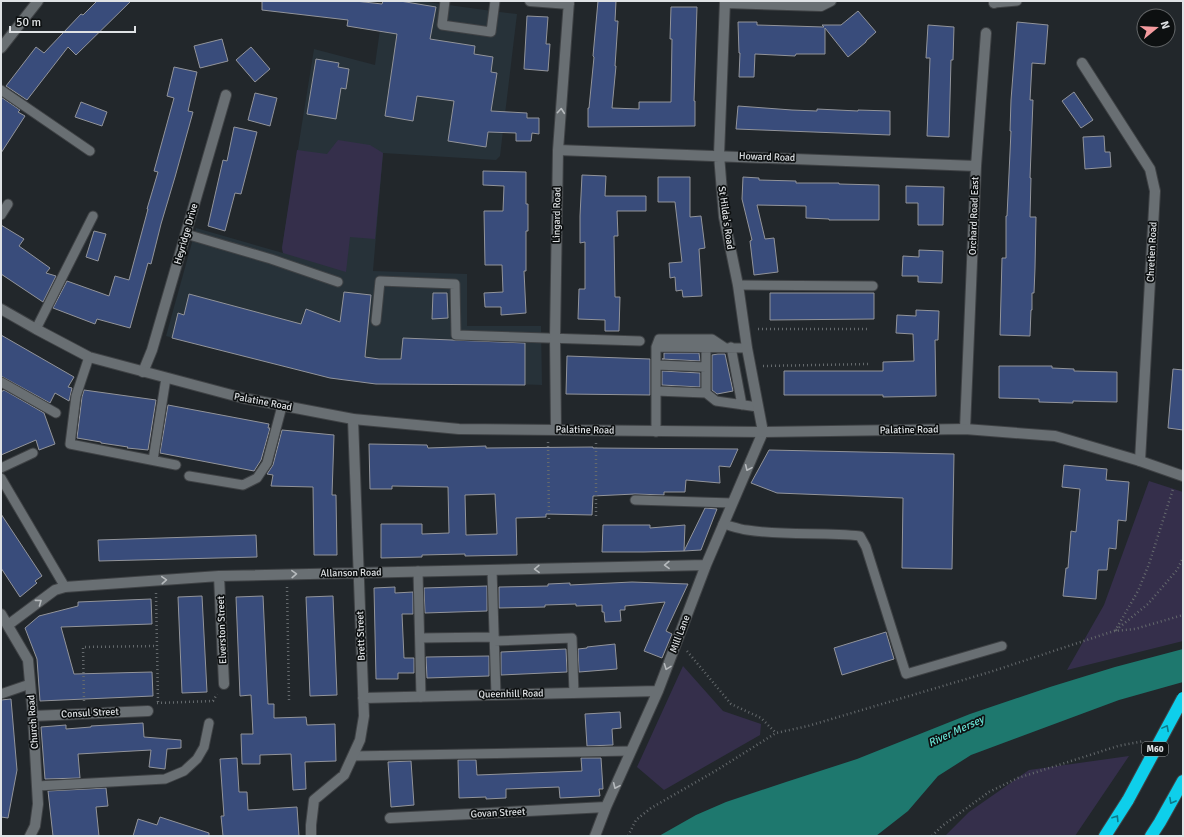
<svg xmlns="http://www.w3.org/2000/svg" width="1184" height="837" font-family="Signika,sans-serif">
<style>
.built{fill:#273239}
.green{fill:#352f4b}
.water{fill:#1e786e}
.building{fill:#394c7b;stroke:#92949a;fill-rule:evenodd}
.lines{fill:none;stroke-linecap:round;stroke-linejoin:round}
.lane-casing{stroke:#3f4245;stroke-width:11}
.street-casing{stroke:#3f4245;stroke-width:12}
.secondary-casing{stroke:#3f4245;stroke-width:12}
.highway-casing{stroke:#3f4245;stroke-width:14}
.path{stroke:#656a6d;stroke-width:2.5;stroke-dasharray:1 3;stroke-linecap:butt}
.lane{stroke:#696f73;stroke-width:9}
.street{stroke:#696f73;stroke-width:10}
.secondary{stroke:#696f73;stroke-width:10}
.highway{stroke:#0ecfeb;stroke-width:12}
.highway-bridge-casing{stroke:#3f4245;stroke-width:14;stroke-linecap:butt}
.highway-bridge{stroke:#0ecfeb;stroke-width:12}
.oneway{stroke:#b6babd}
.oneway2{stroke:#0e7989}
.labels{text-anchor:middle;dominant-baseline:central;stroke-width:3.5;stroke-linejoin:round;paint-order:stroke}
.shield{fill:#0d1011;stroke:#a0a3a5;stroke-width:1}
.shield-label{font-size:9px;font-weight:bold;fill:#dfe2e5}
.street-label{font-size:10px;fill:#dfe2e5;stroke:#0d1011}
.water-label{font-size:11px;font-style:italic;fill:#69e4d5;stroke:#0d1011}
</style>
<rect width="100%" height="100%" fill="#22272b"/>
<path class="built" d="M384,1H420L492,11L517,14L500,156L496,160L383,153L373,271L467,274V326H541L542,385L453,382L280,365L166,336L196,228L283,253L282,248L314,49L375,65Z"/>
<path class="green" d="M338,140L370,145L383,153L375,239L350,237L346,272L283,253L282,248L297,150L327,154Z
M1149,481L1183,492V641L1067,670L1104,605Z
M683,666L723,711L761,724L760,735L664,790L637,767Z
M1129,756L1075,836H945L969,812L1029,770Z"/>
<path class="water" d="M1183,649V682L1119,700L971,755L938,776L908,811L876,836H659L696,815L726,802L786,782L857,759L970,714L1050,687L1115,667Z"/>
<path class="building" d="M97,1H131L76,55L68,47L27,100L6,86L36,47L44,53L81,14L83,15Z
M262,1H355L382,4L383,1H400L436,7L430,39L475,46L474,54L493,57L491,72L497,73L491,111L527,113V118H539V134L532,133L531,141H516V133L488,132L486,147L448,141L454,101L417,96L413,121L385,116L397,34L347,26L348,20L262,10Z
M598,1H616L615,21H618L615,66H616L612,108L639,109V102H671L672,39H670L671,7H697L694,101H695V126L588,127V108H589L594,57L593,56Z
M858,11L876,32L866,41V42L848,57L825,28V54H796L795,56L755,54L754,77H739L740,53H739L738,22H757V25L824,27L822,25H841Z
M527,16L548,17L546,44H550L548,71L524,69Z
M1017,22L1048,25L1045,64L1032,63L1030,100H1033L1030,178H1031L1030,217H1036L1035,268L1034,293H1032V310H1031L1030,336L1000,335L1002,258H1006V216H1007L1011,131H1010L1011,100Z
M928,25L954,27L953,60H951L949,137L927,136L930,58H926Z
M222,39L228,61L200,68L194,46Z
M251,47L270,69L255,82L236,60Z
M316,59L339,63L338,67L349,69L346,89L341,88L336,119L307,114Z
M174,67L197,72L188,111L193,112L175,177L161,224L151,264L148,263L130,328L97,319L95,324L53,308L67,281L109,296L115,276L129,280L148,209H147L158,172L154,171L174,98L167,96Z
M1074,92L1093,120L1081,128L1062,101Z
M255,93L277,98L270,126L248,120Z
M1,97L20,110L18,112L25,116L1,153Z
M81,102L107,112L102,126L75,117Z
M738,106L792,110L817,111V109L858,111V110L890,111V135L736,129Z
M234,127L257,132L241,194L235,193L225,231L208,226L223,160L227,161Z
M1104,136L1105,152H1110L1111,167L1085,169L1083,137Z
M483,171L526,172V204H528V231H526V271H524L526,313L501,315V307H485L484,293L503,292L502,265H485L484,211H503L504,186L483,185Z
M582,175L606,176L605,196H646V211H617L618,236H614L615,297H620L619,331H605V320L578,319L579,289H585V242L580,243V216Z
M658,177H690V217L701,216L705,248L699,249L702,296L683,297L682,290L676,291L675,277L670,278L669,263L682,262L675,202H658Z
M743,177L759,178V180L796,181V183H839V184L879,185V220H829V219L806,218V206L757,205L765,239L774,238L778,272L754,275L750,241L752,240L742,199Z
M906,186L944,187L943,225H918V203H906Z
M1,225L24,239L19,246L50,268L46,273L56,276L43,302L1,274Z
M94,231L106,234L98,261L86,257Z
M919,250L943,251L942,283L918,282V276H902L903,256L919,257Z
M344,292L371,295L365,357L379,359H401L403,338L525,343V385L376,384L330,378L172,338L178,313L184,315L189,294L301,324L306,309L340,322Z
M433,293H447L448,318L432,319Z
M770,293H874V319L770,320Z
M916,310L939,311L938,340H935L936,396L883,397V395H784V371H883V362L914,361L913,334L896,333L897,315L916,316Z
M1,335L74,377L68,387L72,388L69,401L55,393L50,403L1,376Z
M664,353H699L700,361L662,359H664Z
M718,354H725L733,391L717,394L712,390V355Z
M567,356L650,359V395L566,394Z
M999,366H1052V368L1074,369V371L1117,372V402L1073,401V403L1039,402V399L999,398Z
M1173,369L1183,370V430L1168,428Z
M662,371L700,373V387L662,385Z
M4,390L44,413L55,444L39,450L36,440L1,455V392Z
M84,390L156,400L148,450L127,448L128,447L101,443V442L77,438L82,397Z
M168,405L269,424L268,428H270L261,460L254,471L160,453Z
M282,430L334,435L332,495H336L337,555H314L313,487L271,486L273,475L267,474L273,465Z
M369,444L427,445L428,448L486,446V448L593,447V448L738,449L730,467L719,466L720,483L686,480L685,492H664V495L635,494L593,496L592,515L546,514V517L516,518L517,555L465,556V554L422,555V557L381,558V524H422V534L449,533L448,487L392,486V489H370ZM495,494L497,534L466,535L465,495Z
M769,450L954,454L952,569L902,568L903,498L777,493L751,483Z
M1064,465L1107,469L1106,480L1129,482L1126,521L1118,520L1116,549L1109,548L1107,570H1098L1096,599L1063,596L1066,568H1068L1071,531L1076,532L1080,489L1062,487Z
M705,508L717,509L701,550L684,551Z
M1,514L42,576L35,581L37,583L20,597L1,568Z
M603,525H650V528L685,525L684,551L644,552H602Z
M256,535L257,557L99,561L98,540Z
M632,582L688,584L666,631L672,634L662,658L644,651L665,602L625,606V610H620L621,621L605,622L604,612H602V605L576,606V604L545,605V607L499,608V587L548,586V584L570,583V585Z
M487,586V611L425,613L424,588Z
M395,587V593L413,592V614H402L404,658H414V673H398V679H376L374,588Z
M202,596L207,692L182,693L178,597Z
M263,596L268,704H274V718L306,717L307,725L335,724L336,761L305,762L306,789L293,790L291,754L260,755V764H242L241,734H253L251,695L240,696L236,597Z
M333,596L337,695L310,696L306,597Z
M151,599L152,624L61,627L74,674L152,672L153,696L40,701L37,659L25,628L39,616L78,606V602Z
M886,632L894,659L842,675L834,648Z
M615,644L617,669L579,672L578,649L587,648V647Z
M566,649L567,672L501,675V652Z
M489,656V676L427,678L426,657Z
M11,699L17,770L8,818L1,817V700Z
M620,712L621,728L612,729L613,745L587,746L585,714Z
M143,723L144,737L181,740V748L167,749L165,769L149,767L151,750L78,754L80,778L45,779L41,727L66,725V729L91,727V726Z
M237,758L239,792H247L248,810L297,807L299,836H223L221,816H224L220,759Z
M581,758H601L603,789H599L600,796L560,798L559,787L506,789V798L486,799V797L459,798L458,760H476L477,775L582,771Z
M411,761L414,805L391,807L388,762Z
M106,788L108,806L96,807L99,836H53L48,791Z
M160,817L209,833V836H133L138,819L157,825Z"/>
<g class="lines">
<g class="lane-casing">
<path id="lane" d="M445,1L442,25L491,32L495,1
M994,3L1017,1
M1,90L90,151
M1,215L8,204
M186,234L271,259L338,282
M738,285L873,286
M376,321L380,281L455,284L456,335L640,341
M36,329L93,216
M656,347L659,339H712L724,347
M706,347V393L716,401L758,407
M731,347L742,405
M89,357L76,396L70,444L176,465
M657,365L706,367
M1,382L56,413
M656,391L706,393
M656,432V347L747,348
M153,460L166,378
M1,468L33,453
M189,476L243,485L257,478L267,463L282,406
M1,478L65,587
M635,500L732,503
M723,524C731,526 739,529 747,530C784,536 823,532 860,536L866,547L906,674L1002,646
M492,570L496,695
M418,571L421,697
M420,638L494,637
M494,641L572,638L574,693
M1,694L30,684
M353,756L631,751
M37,786L165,779L184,771L197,759L204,747L209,723"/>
</g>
<g class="street-casing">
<path id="street" d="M530,1L569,4
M994,1V3
M725,3L821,6L831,1
M1,48L38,1
M1082,63L1150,169L1155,191L1140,461
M558,150L976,166
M143,372L152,350L226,95
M965,429L976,166L986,33
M556,430L555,338L558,150L569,1
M219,576L224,684
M8,625L55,590L65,587L219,576L706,565
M363,698L658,691
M33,716L148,711
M390,818L606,807
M311,836V825L314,800L344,775L360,740L364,716L353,419
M595,836L606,807L658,691L706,565L763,432L747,348L738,285L724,217L719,155L725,1"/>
</g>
<g class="secondary-casing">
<path id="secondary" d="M1,309L36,329L89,357L243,398L353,419L459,429L763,432L965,429L1055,436L1140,461L1183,476
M1,614L28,660L33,716L38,804L35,826L30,836"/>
</g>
<g class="highway-casing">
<path id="highway" d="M1105,836L1128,800
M1151,836L1160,822L1183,781"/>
</g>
<path class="path" d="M758,329H867
M763,366L869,364
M548,442L549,520
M596,443V516
M287,587L289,700
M156,593L158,702
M1116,630L1148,604L1177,570L1183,558
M1115,631L1138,591L1149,564L1173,489
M687,651L731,704L761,718L776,733
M84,701L83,647L157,646
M157,703L213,701L217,694
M628,836L636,820L651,808L717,770L776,733L808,726L990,672L1114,631L1135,629L1183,615
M932,836L942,826L989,792L1018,778L1118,746L1144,741"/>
<use href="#lane" class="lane"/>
<use href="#street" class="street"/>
<use href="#secondary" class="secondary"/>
<use href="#highway" class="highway"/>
<g class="highway-bridge-casing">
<path id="highway-bridge" d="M1128,800L1183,698"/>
</g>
<use href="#highway-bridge" class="highway-bridge"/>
</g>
<defs><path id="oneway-chevron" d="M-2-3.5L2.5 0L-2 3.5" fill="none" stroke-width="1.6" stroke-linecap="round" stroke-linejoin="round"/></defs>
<g class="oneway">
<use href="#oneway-chevron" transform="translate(561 111) rotate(-85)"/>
<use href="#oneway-chevron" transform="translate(748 468) rotate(114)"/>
<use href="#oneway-chevron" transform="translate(667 565) rotate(179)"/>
<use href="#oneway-chevron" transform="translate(537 569) rotate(179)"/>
<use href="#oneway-chevron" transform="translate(294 574) rotate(-2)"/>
<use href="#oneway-chevron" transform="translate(164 580) rotate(-4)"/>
<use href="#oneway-chevron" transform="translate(39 602) rotate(-36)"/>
<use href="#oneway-chevron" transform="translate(667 667) rotate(111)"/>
<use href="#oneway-chevron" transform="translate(616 786) rotate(114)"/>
</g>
<g class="oneway2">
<use href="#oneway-chevron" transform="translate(1166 728) rotate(-62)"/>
<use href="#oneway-chevron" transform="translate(1172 801) rotate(119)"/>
<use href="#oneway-chevron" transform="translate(1116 818) rotate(-58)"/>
</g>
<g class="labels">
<rect class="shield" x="1142" y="742" width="26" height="14" rx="3"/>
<g class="shield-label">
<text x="1155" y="749">M60</text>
</g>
<g class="street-label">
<text transform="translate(767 157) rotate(2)">Howard Road</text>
<text transform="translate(557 215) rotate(-89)">Lingard Road</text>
<text transform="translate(974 216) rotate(-88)">Orchard Road East</text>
<text transform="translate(726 218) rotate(82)">St Hilda's Road</text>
<text transform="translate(186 234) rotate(-74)">Heyridge Drive</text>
<text transform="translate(1152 252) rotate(-87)">Chretien Road</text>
<text transform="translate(263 402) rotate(11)">Palatine Road</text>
<text transform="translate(585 430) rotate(1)">Palatine Road</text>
<text transform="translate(909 430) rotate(-1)">Palatine Road</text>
<text transform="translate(351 573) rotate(-1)">Allanson Road</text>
<text transform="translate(222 630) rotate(-92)">Elverston Street</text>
<text transform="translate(680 634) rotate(-69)">Mill Lane</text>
<text transform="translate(361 636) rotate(-92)">Brett Street</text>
<text transform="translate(511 694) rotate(-1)">Queenhill Road</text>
<text transform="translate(90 713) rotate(-3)">Consul Street</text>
<text transform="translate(33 722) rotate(-94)">Church Road</text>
<text transform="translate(498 813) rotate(-3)">Govan Street</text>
</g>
<g class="water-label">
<text transform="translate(956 731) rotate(-25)">River Mersey</text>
</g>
</g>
<rect width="1184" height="837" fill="none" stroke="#dfe2e5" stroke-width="4"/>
<g transform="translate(1156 28) rotate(72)"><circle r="19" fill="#0d1011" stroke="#616466"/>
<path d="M0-3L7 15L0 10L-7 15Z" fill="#f49b9f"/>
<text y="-6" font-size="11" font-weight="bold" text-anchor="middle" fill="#dfe2e5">N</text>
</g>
<path d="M10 26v6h125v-6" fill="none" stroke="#dfe2e5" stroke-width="2"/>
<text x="16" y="26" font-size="12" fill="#dfe2e5" stroke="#0d1011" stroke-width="3" paint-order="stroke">50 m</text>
</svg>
